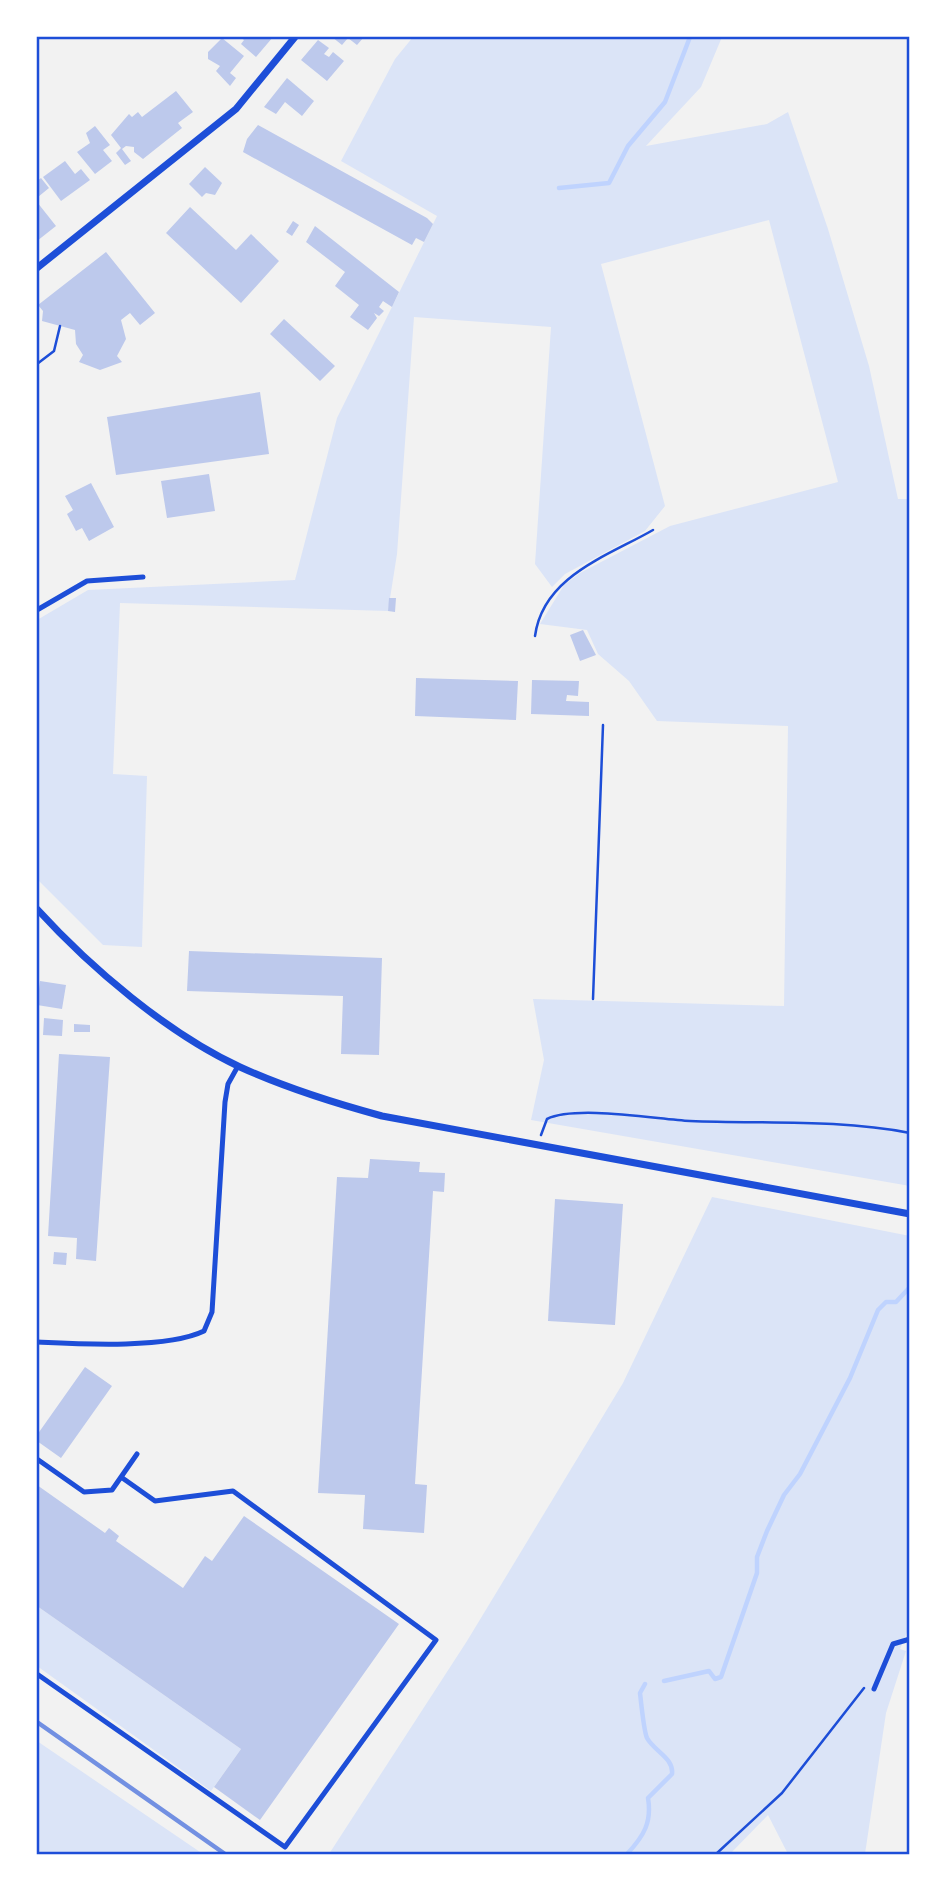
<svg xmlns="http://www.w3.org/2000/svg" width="947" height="1891" font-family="'DM Sans',sans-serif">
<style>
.green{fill:#dbe4f7}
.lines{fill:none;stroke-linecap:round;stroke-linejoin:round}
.stream{stroke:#bfd3fe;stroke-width:4.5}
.building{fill:#bdc9ec}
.path{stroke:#1d4ed8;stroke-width:2.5}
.service{stroke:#1d4ed8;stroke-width:5}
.minor{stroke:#1d4ed8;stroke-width:7}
.rail{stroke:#7290e2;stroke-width:4.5}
.neatline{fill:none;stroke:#1d4ed8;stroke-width:2.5}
</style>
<rect width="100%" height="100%" fill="#f2f2f2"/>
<path class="green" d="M413,37H722L701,87L646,146L767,124L788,112L828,229L869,366L898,499H910V1186L531,1120L544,1060L533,999L784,1006L788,726L657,721L629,681L598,654L587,630L540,624L564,585L580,573L670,526L838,482L769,220L601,264L665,506L645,531L565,574L552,587L535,564L551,327L414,317L397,554L388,611L120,603L113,774L147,776L142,947L103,945L37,879V620L88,590L295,580L337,418L437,216L341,161L395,59Z
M712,1197L910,1236V1625L900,1649L906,1651L886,1713L865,1854H788L768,1815L730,1854H329L467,1641L623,1383Z
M37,1606L241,1749L211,1791L37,1666Z
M37,1741L203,1854H37Z"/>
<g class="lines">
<path class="stream" d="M559,188L609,183L628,146L665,102L690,37
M664,1681L709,1671L715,1679L721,1677L757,1573V1557L767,1531L784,1495L800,1474L850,1378L878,1310L886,1302H896L910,1287
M627,1854C644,1836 652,1822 648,1798L672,1774C674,1758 654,1751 647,1738C644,1732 641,1702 640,1693L645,1684"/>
</g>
<path class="building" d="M240,37H273L256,57L241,44L244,40Z
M332,37H364L357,45L348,38L342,45Z
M222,38L244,56L230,73L236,78L230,86L216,71L220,66L208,59V52Z
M318,40L329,48L324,54L329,57L333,52L344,61L327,81L301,60Z
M287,78L314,101L302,116L285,102L276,114L264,107Z
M176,91L193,112L178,123L182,128L143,159L134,152V147L126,146L122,149L131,161L125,165L116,153L121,148L111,135L129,114L132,117L138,112L142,117Z
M258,125L427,218L433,224L424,242L416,238L412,245L243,152L247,139Z
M95,126L110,145L103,150L112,161L95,174L77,152L90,143L86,133Z
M65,161L75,174L81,169L90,180L61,201L43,177Z
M205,167L222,183L215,195L206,193L202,197L189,184Z
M41,178L49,188L38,197L37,181Z
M37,202L56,226L37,241Z
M190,207L236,250L251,234L279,261L241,303L166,233Z
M293,221L299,225L292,236L286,232Z
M315,226L399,292L392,307L383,301L379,307L384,311L379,316L374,313L377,318L368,330L350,317L359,305L335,286L345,272L306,242Z
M106,252L155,313L140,325L130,313L121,320L126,339L117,356L122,362L100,370L79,362L83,355L76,344L75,330L42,321L43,311L38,305Z
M284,319L335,366L320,381L270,334Z
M260,392L269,454L116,475L107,417Z
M209,474L215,511L167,518L161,481Z
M91,483L114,527L89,541L82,528L76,531L67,514L73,510L65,496Z
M389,598H396L395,612L388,611Z
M583,630L596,655L580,661L570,635Z
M416,678L518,681L516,720L415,716Z
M532,680L579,681L578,696L567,695L566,701L589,702V716L531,714Z
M189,951L382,958L379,1055L341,1054L343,996L187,991Z
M40,981L66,985L62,1009L37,1005Z
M44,1018L63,1020L62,1036L43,1035Z
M74,1024L90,1025V1032H74Z
M59,1054L110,1057L96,1261L76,1259L77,1238L48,1236Z
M370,1159L420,1162L419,1172L445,1173L444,1192L433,1191L415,1484L427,1485L424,1533L363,1529L365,1495L318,1493L337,1177L368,1178Z
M555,1199L623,1204L615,1325L548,1321Z
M54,1252L67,1253L66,1265L53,1264Z
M85,1367L112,1386L61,1458L37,1441V1435Z
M37,1485L105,1533L109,1528L119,1536L116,1541L183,1588L205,1556L212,1561L244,1516L399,1624L260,1820L214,1787L241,1749L37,1606Z"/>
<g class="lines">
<path class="path" d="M37,364L54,351L60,326
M535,636C543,576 608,556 653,530
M593,999L603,725
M541,1135L547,1119C576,1105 655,1119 690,1121C763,1124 838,1119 910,1133
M716,1854L782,1793L864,1688"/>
<path class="service" d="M37,610L87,581L143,577
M37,1342C79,1344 167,1349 204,1331L212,1312L225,1102L228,1084L238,1066
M37,1459L84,1492L112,1490L137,1454
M37,1674L285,1847L436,1640L233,1491L155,1501L121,1477
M874,1689L893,1644L910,1639"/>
<path class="minor" d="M37,268L236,109L295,37
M37,909C91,968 167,1033 240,1067C286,1088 334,1103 382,1116L910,1214"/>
<path class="rail" d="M37,1722L225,1854"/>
</g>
<rect width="947" height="1891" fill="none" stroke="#ffffff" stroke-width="77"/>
<rect x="38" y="38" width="870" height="1815" class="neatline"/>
</svg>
